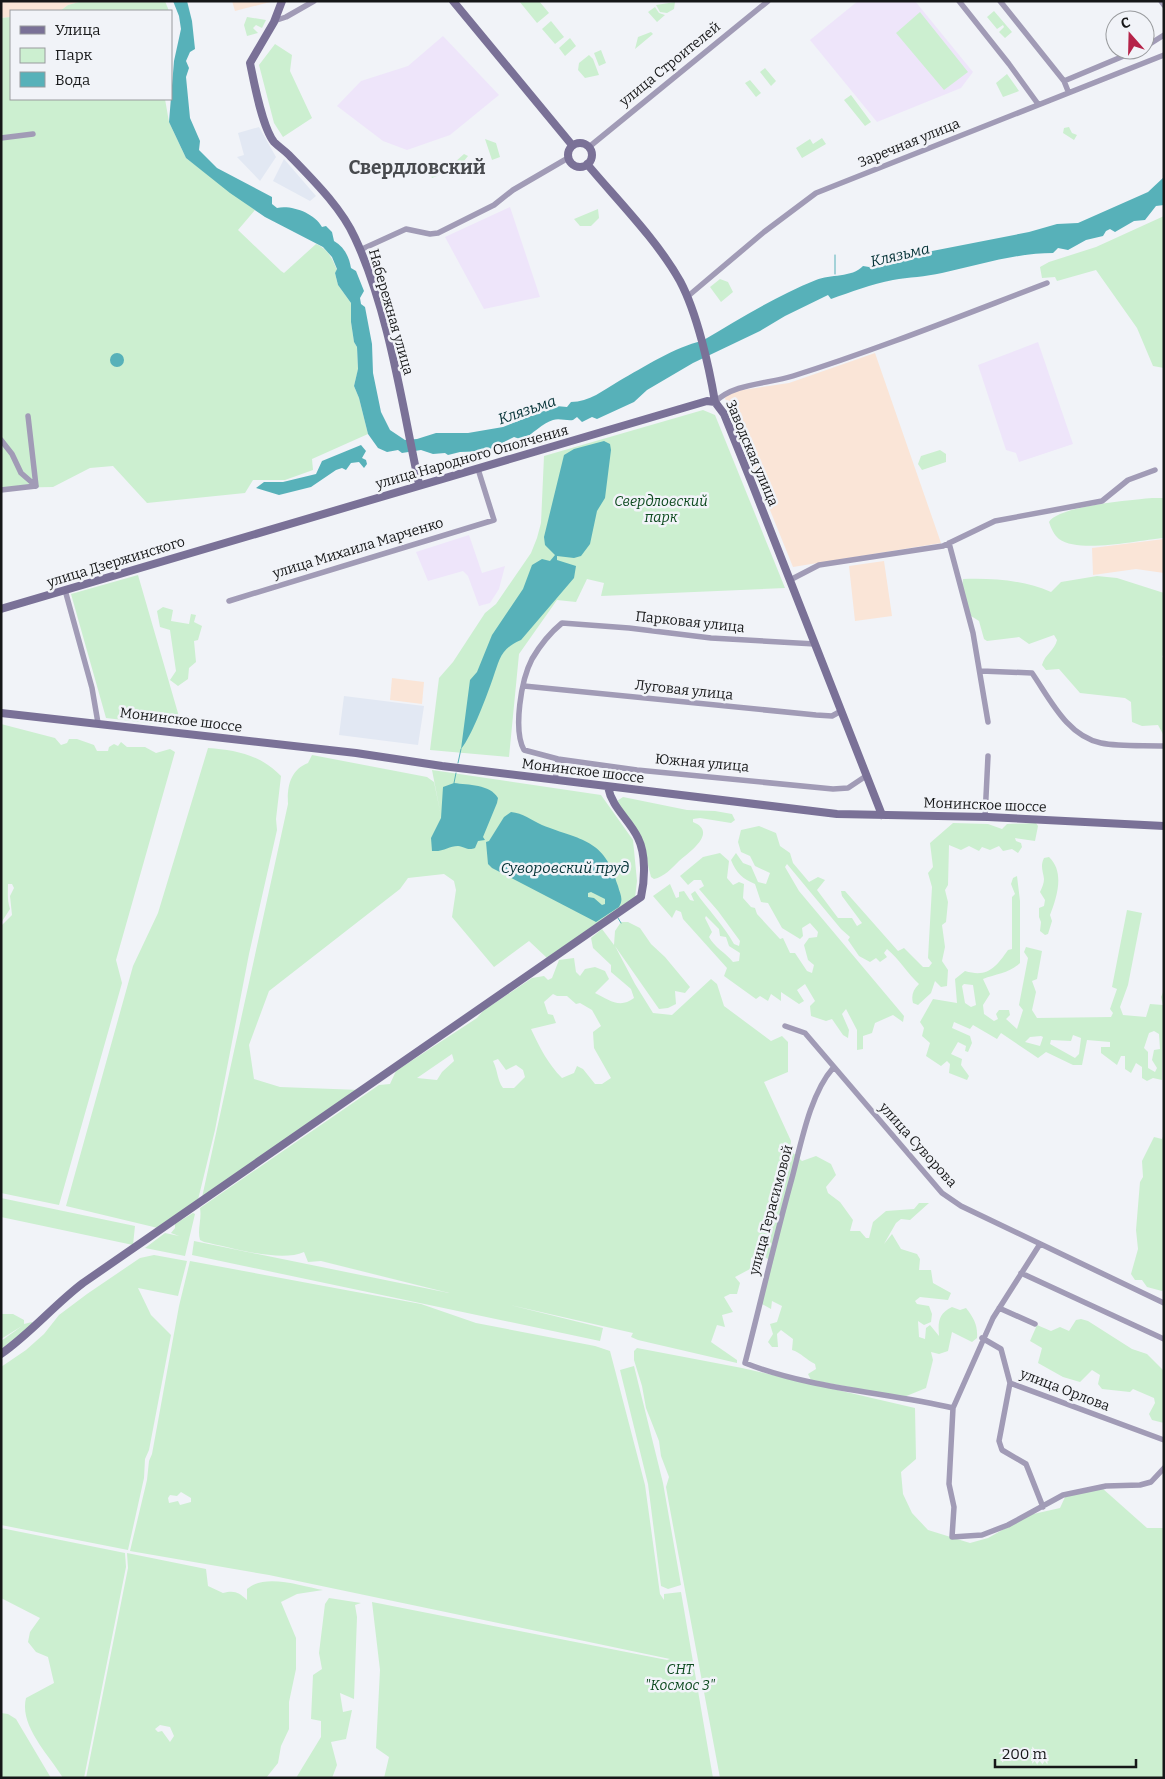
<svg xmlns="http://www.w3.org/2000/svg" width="1165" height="1779" font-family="Bitter,serif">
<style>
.built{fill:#e2e8f3}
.industrial{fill:#fae5d7}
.education{fill:#eee5fa}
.green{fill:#ccefd0;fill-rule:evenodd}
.water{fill:#57b1b9;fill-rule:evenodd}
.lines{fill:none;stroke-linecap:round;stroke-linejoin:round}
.stream{stroke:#57b1b9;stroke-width:1}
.street{stroke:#a19bb6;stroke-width:5.5}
.secondary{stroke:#7a7197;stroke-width:8}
.labels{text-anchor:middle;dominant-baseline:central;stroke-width:5;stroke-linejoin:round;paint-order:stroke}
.street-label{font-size:14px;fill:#161718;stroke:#f1f3f8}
.park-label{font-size:14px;font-style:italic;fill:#0b481d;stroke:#f1f3f8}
.water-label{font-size:15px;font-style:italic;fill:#033135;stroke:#f1f3f8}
.district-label{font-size:19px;font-weight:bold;fill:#484a4e;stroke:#f1f3f8}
</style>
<rect width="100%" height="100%" fill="#f1f3f8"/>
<path class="built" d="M259,127L276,157L260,181L237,157L244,155L238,133Z
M284,159L316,196L310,201L273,181Z
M344,696L424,706L418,745L339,735Z"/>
<path class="industrial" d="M1,1H83L68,5L60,11H11V17L1,18Z
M232,1H274L235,11Z
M875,353L941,543L793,567L724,396L736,391L789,383Z
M1164,539V573L1136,569L1093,575L1092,548Z
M884,561L892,616L855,621L849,566Z
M392,678L424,682L422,704L390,700Z"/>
<path class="education" d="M858,1H915L973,72L961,88L877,122L810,40Z
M443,36L499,95L450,135L407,150L383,141L337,106L361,81L408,66Z
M510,207L540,297L484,309L445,237Z
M1038,342L1073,444L1019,462L1016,453L1006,450L978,365Z
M469,535L482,573L505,566L499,589L490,603L479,606L468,576L463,571L428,581L416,552Z"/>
<path class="green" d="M83,1H165L169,11H60L68,5Z
M519,1H539L549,13L537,23Z
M675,2L674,9L667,13L660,12L656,5Z
M655,7L659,13L665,15L657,22L648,12Z
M994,11L1012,32L1005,38L999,32L1004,27L1003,25L997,29L987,17Z
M920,12L968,72L944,90L896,33Z
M11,17V99H165L169,122L186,158L255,210L238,230L281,271L284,273L316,244C328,249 332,258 337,270L335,273L338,285L351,303V322L354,342L357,347L358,370L354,386L359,398L368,434L312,459L313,470L285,480H253L245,493L147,503L113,466L90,468L53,487L1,488V18Z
M247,17L266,20L262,28L256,25L253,28L258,33L247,36L244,25Z
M551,21L564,37L555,44L542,29Z
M651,32L653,34L635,49L638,37Z
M570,38L576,46L565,56L559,48Z
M275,44L292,55L290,71L312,118L283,137L274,123L259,65Z
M601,50L606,63L599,66L594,53Z
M589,55L593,59L599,75L585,78L578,70L579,63Z
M765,68L776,81L771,86L760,72Z
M1007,74L1019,91L1003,97L996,83Z
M750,80L761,93L756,97L745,83Z
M851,95L871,122L865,126L844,100Z
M1069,127L1072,133L1077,135L1074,140L1063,133L1064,128Z
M822,138L826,144L802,158L796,148L810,139L813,144Z
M485,139L496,143L500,157L492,160Z
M464,154L468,156L459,167L432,178L429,171L455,162Z
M598,209L599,218L591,226H580L574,219Z
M1164,216V368L1153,366L1137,328L1096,270L1057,281L1055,277L1042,278L1040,267L1049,262L1096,247Z
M720,279L728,282L733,292L721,302L710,287Z
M703,410L715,415L785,588L601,596L604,583L587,579L576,602L557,600L519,654L509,757L430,750L439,678L453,662L485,613L496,604L531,553L537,538L541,523L544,456Z
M940,450L946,454V462L922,470L918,464L921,456Z
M1152,498H1164V538C1138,540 1080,554 1059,539C1054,535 1051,528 1049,522C1058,506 1132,500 1152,498Z
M138,575L182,727L106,718L71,594Z
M1097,576L1117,578L1164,593V655L1162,656L1164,660V736L1158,725L1142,726L1132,722L1131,702L1125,698L1080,693L1059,669L1046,670L1042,665C1045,654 1055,650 1057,640L1054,635L1029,644L1019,637L987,641L984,639L979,621L971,616L962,587L963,579C993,578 1024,580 1051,592L1061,582Z
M163,607L173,610L171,621L189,624L191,614L196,615L194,622L202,626L198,640L194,641L196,662L189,668L188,679L178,686L170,680L176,671L170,630L160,627L157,611Z
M1,724L55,738L61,745L67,743L69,739H77L94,745L97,751H108L109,747L114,744L118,746L121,742L127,747H145L156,753L170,749L175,752L116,960L122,983L59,1205L1,1193V926L12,915L10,896L14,888L12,884H8C8,892 7,900 10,909L1,923Z
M208,748C236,750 261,755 281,776L276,819L277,830L249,954L215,1130L197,1204L162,1229L66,1206L133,966L158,913Z
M312,755L427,777L434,782L440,811L432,770L601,795L633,840L637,881L635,898L547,958L529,941L494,967L452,917L456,890L454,881L444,874L408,878L400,889L269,991L249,1045L254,1079L280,1087L360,1090L201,1202L288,804C287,787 290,770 308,763Z
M623,797L687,810L715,811L732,814L735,820L731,823L700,818L693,819V822C718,832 690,852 679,861C672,868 664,877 654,879L651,877L640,834L623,813L617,801Z
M953,823L988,824L1002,829L1007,824L1036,823L1038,826L1035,841L1015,838L1016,841L1021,843L1022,847L1018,853L1012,849L1003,851L999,846L990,850L982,847L979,851L969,846L961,850L949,845L948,885L945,890L948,902L946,922L942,925L945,947L942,961L948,970L947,986L941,987L935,981L931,993L918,1005L913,1003C911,995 913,990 919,984C907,973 900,960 887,949L884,953L887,957L880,962L876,958L870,962L859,956L848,940L850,937L841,929L787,864L785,867L799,891L904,1016L903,1022L893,1015L875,1023L872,1033L863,1036V1049L857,1050V1030L846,1009L842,1014L849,1030L848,1038L843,1035L832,1019L826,1021L811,1016L810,1006L815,1001L805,984L797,990L804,1001L799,1004L781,992V1001L771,994L768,1001L760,996L756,999L724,976L727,968L683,919L681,912L676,910L672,918L653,896L670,884L676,898L679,897V892L684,891L690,900L694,901L691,894L695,891C708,910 723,924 734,944L739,946L740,941L718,911L699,889L704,886L701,880H694L688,885L680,876L703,857L720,853L729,861L727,878L733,885L739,882L744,884L743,898L751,907L755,908L757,914L780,939L783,938L790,953H795L807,971L812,973L814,965L808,960L804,945L809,938L817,937L818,932L810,923L802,928L803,936L800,939L782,928L768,903L761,902L755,884C743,879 736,873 731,860L736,853L743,863L751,866L758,882L766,884L770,873L755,866L750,856L741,852L738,842L741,830L759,826L776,833L780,846L790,853L793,863L809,882L818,877L825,880L817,890L838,918H852L857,926L862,923L842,896L841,891H845L898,951L904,948L923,967H929L932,963L928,958L932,887L928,873L933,867L930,843ZM706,916L719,929L720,936L726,937L729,946L740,953L739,961L733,962C726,953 714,947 709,937L712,932L705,918Z
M1049,857C1065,872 1057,897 1050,915L1052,921L1048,934L1045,935L1040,931L1041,922L1039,917V908L1044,906L1045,900L1040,892C1042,888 1044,883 1044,879C1043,871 1040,866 1044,858Z
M1017,876L1020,901V963C1010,973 996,974 983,979L990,994L983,1005L984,1014L994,1021L998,1019L996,1014L999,1010H1009L1010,1015L1006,1019L1017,1029L1023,1010L1019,1005L1028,958L1024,952L1026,947L1042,951L1037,979L1032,981L1036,992L1032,1010L1037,1018L1111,1017L1113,1013L1110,1009L1117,989L1112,987L1127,910L1142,913L1128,985L1120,1007L1123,1015L1146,1017L1150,1004L1163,1005L1161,997L1164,990L1162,1080L1153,1078L1147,1081L1142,1078V1067L1136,1063L1131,1073L1125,1069V1056H1121L1117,1065L1101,1053V1047H1110V1042L1087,1040L1082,1065H1073L1046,1052L1038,1058L1001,1033L997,1039L973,1025L970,1029L954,1022L952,1028L970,1036L972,1043L968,1052L965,1051L966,1046L958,1042L951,1054L962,1059L961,1065L969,1076L967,1080L949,1073L950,1064L947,1061L941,1066L926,1056L930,1043L922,1036L924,1028L920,1022L933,999L957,1003L955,979L965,971C988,978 996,967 1008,950L1012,949V897L1015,894L1011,884L1013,878ZM964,984L973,985L976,1005L971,1007L965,1003L962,986ZM1154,1031L1159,1034L1160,1049L1154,1050L1152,1060L1157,1068L1155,1072L1148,1068V1052L1144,1048L1149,1033ZM1073,1035L1081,1038L1079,1054L1075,1058L1050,1044L1051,1040L1071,1041ZM1041,1036L1043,1037L1040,1046L1025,1042L1030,1037Z
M621,922H628L640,928L651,944L665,957L690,987L685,993L675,991L676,1004L668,1008L659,1009L615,946L635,984L653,1013L672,1015L711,979L717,984L724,1006L771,1041L782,1036L788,1042V1072L764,1082L791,1141L790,1150L802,1161L816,1156L831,1164L836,1175L826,1187L828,1193L840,1202L853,1220L850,1231H860L866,1238H869L873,1222L886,1211L914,1209L919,1203H929L910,1220L901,1219L896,1223L884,1244L892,1234L901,1249L917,1254L920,1259L919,1270H931L933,1283L951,1293L948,1300L920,1297L915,1301L917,1304L929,1306L932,1314L931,1322L924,1325L918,1321L919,1337L925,1339L926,1328L930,1325L939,1336C938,1322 938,1314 952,1307L960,1310L966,1308C974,1318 978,1326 977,1338L972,1342L952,1332L948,1351L939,1354L931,1352L933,1360L926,1388L904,1397L811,1380L808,1374L816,1369L815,1364C806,1360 802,1353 792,1350L793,1339L781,1330L777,1334L778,1347H772L768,1342L773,1334L770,1324L777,1322L782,1306L772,1301L771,1309L760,1303L771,1261L760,1254L751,1258L750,1269L735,1277L740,1283L737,1294H730L724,1297L733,1312L722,1315L725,1327L717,1325L711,1342L737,1360V1363L638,1340L631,1337L633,1333L510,1305L603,1328L600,1341L192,1255L194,1241L449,1293L321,1261L308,1262L304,1252C280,1263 230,1247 204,1242L200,1240C197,1230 202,1219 200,1208L379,1085L390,1084L396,1071L477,1018L483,1011L532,978L544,976L548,980L552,978L559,960L574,958L576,972L580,976L585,969L595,967L605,971L609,979L595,993C609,1000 620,1009 634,998L631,989L611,972V965L593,948L591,938L602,929L614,945L615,931ZM553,994L557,996H567L576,1004L580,1003L592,1010L601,1026L593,1032L594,1048L611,1078L602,1084H595L583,1069L577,1066L574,1073L562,1078C548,1064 540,1048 531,1029L556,1023L553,1015L548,1014L544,1002ZM452,1054L454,1061L442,1072L437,1080L417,1078ZM498,1059L506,1070L516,1065L523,1070L525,1077L514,1088H503C497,1080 498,1071 493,1061Z
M1164,1134V1290L1162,1291L1147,1287L1142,1280H1135L1131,1274L1138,1249L1136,1230L1140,1182L1143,1177L1142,1161L1154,1137L1162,1139Z
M1,1198L135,1226L133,1245L1,1217Z
M193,1213L195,1214L185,1256L145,1248L165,1233L179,1236L171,1233L175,1228V1224Z
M154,1255L187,1261L178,1296L138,1288L151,1315L171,1335L149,1450L145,1459L144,1478L128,1550L1,1525V1367L26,1350L44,1334L59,1315L87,1294L140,1258Z
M190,1261L421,1304L476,1323L595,1346L610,1351L645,1485L660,1594L664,1600V1594L681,1592L713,1778H384L389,1757L376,1748L380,1670L372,1602L667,1660L670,1659L269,1575L130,1551L147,1480L149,1461L152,1454L179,1306ZM181,1492L191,1498V1502L180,1505L178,1501L169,1503L168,1498L170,1495L177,1496Z
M2,1314H13L24,1320V1324L32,1322V1325L1,1349V1341L22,1326L1,1339Z
M1081,1319L1088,1321L1132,1349L1147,1354L1164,1371V1423L1152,1420L1149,1414L1155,1403L1154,1398L1133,1389L1130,1392L1102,1389L1098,1384L1100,1375L1092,1370L1080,1382L1063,1377L1038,1363L1042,1348L1030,1341L1037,1325L1051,1331L1060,1327L1069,1331L1076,1320Z
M637,1348L742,1368L915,1408L916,1459L901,1472L903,1494L912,1513L928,1530L970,1543L988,1538L1029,1515L1060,1508L1065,1497L1102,1488L1147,1528H1164V1778H720L669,1504L666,1487L669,1477L661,1456L659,1441L646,1408L642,1386L634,1360V1351Z
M634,1366L663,1483L681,1585L668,1589L661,1586L648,1484L620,1370Z
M1,1528L125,1553L126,1567L84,1778H63C49,1755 19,1726 26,1698L54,1683L48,1657L36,1652L28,1642L30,1632L40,1618L1,1598Z
M127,1553L206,1569L208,1586L223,1593C234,1590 239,1592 247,1600V1589C265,1573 301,1586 323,1590L297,1594L281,1602L296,1638V1669L289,1702V1729L281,1746L278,1763L266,1778H86L128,1568ZM160,1725L170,1727L174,1736L170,1742L162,1731L158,1732L155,1729Z
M329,1598L361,1603L355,1605L357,1617L354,1699L340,1693L343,1712L352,1710L346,1739L331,1742L337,1765L332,1778H296L321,1737V1721L311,1719L313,1675L322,1669L319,1653L325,1604Z
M1,1713L8,1714L16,1719L51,1778H1Z"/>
<path class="water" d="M173,1H187L192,21L195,49L190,52L186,61L189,68L186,77L190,118L200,141L199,150L217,168L272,197V204L277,208C292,205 314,213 322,227L326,226L332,232L334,241C344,247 349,256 351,268L356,271L364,291L360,298L361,304L365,307L372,344L373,373L381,412L390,430L405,440L417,439L436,433H468L503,427L556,406L567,407L571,402C589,402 604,390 619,381C644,367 675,347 702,341C739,319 776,296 816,280C830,274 852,278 863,266L869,267L881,261L1029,232L1057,224L1078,223L1148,192L1164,177V205L1156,206L1145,220L1134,221L1115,232L1110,229L1106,231L1103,236L1086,240L1068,250L1058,248L1053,253C1016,253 979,265 942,273C925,277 909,277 893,280C871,284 851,292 831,299L828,295L785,316L760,331L693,363L647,390L634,402L597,419L592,417L582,422L577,417L573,420C567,421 559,418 553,420C543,423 532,434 523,440L514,437L486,451L460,452L448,455L445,453L433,454L421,450L402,453L398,450L387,452L378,448L368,434L359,398L354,386L358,369L357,347L354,342L351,322V303L338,285L335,273L337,269L332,257L323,247L265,217L230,193L186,158L169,122L174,61L181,29L179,16Z
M110 360a7 7 0 1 1 14 0a7 7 0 1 1-14 0Z
M604,441L610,444L611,450L605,498L597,511L590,544L581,556L574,558L557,556V560L576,566L574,578L521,640C500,649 500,659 493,678C487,695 472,736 461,749L470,680L477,672L492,635L523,589L532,565L542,559L550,561L555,555L545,545L544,537L564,455L574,449Z
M361,445L366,451L362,458L366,460L367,464L364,468L359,462L351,463L346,470L342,468L336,470L311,487L279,495L256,488L264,482H283L316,474L322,461Z
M454,783C468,785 490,784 498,798L497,803L483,837L485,840L478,841L475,848C468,851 465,847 458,846C449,846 444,852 432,851L431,838L441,818L443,787Z
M511,812C523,813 531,820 542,825C582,841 604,838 618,886C620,894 624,899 619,907L596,922L492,868L488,864L486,842L489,841L504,817ZM591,892L605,899V904L602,905L594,898L588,897V893Z"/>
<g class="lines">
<path class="stream" d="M835,255V274
M458,763L461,749
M454,783L456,773
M618,918L621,923"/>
<path class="street" d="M959,1L1009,64L1038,104
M1000,1L1064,81L1068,91
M1161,1L1164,5
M274,21L286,17L314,1
M1145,47L1164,35
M1064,81L1138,50
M1,138L33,134
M589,147L768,1
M360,250L406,229L430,234L438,233L494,205L513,190L568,158
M687,297L764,232L816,193L1164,55
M715,402C734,383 768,384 793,376C879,349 963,315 1047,283
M28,416L36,486
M1,440L12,454L21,473L36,486
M1,490L36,486
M949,543L973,633L988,722
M790,580L819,565L943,546L995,521L1102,501L1128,480L1155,470
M65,590L92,688L98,723
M229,601L494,520L478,469
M815,644L711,638L629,628L562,623C551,632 539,647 532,659C521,680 513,730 524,750L558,759L637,770L833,789L848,788L866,776
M981,671L1032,673C1050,699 1067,736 1101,743C1121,747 1144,745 1164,746
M524,686L816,715L832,716L841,711
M555,780L558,759
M985,817L988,756
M785,1026L805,1033L942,1193L961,1206L1164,1303
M833,1068C810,1094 801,1144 792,1178C775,1239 761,1301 745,1363C811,1389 884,1392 953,1408
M1040,1244L993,1318L953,1408L949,1484L954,1507L952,1537L982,1535L1008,1525L1063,1495L1106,1486L1140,1485L1151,1482L1164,1468
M1021,1273L1164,1339
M999,1308L1035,1324
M982,1338L1001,1349L1010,1383L1164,1440
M1010,1383L999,1441L1002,1450L1026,1464L1043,1507"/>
<path class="secondary" d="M282,1L274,22L250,63C254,82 262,127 274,142C279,147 284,150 289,155C312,179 341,207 355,238C389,311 402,405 419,484
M453,1L572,145
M568 155a12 12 0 1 1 24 0a12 12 0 1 1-24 0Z
M587,164C618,201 657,240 680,281C697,313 709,366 715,402
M715,402L724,414L753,486L882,815
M1,609L707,401L715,402
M1,713L356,753L442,766L837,814L988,817L1164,826
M1,1354C31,1333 54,1305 83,1283L641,897C645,880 646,854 638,838C629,819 612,808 608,787"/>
</g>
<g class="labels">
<g class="street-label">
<text transform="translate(670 64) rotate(-39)">улица Строителей</text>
<text transform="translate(909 143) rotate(-22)">Заречная улица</text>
<text transform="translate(391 312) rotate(74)">Набережная улица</text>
<text transform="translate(752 453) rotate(67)">Заводская улица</text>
<text transform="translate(472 457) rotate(-16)">улица Народного Ополчения</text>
<text transform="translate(358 548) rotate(-17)">улица Михаила Марченко</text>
<text transform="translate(116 562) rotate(-17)">улица Дзержинского</text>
<text transform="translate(690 622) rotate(6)">Парковая улица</text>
<text transform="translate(684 690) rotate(6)">Луговая улица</text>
<text transform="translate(181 720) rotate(7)">Монинское шоссе</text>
<text transform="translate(702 763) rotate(5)">Южная улица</text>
<text transform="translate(583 771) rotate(7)">Монинское шоссе</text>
<text transform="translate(985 805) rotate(2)">Монинское шоссе</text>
<text transform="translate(918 1145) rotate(48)">улица Суворова</text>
<text transform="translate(771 1210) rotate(-75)">улица Герасимовой</text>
<text transform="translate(1065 1390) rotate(21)">улица Орлова</text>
</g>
<g class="park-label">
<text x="661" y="501">Свердловский<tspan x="661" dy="16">парк</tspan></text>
<text x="680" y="1669">СНТ<tspan x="680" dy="16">"Космос 3"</tspan></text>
</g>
<g class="water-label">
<text transform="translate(900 255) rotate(-13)">Клязьма</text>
<text transform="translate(527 410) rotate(-19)">Клязьма</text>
<text x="565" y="868">Суворовский пруд</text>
</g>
<g class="district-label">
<text x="417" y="167">Свердловский</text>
</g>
</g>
<rect width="1165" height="1779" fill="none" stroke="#161718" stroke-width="5"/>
<rect x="10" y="10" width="162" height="90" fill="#f1f3f8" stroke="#999b9e"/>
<rect x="20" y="26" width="25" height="8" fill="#7a7197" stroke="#999b9e"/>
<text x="55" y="35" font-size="15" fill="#161718">Улица</text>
<rect x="20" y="48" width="25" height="15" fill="#ccefd0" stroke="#999b9e"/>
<text x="55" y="60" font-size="15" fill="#161718">Парк</text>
<rect x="20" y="72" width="25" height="15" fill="#57b1b9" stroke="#999b9e"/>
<text x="55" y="85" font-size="15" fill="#161718">Вода</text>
<g transform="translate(1130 35) rotate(340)"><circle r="24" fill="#f1f3f8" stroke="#999b9e"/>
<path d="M0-4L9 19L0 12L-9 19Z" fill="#b52349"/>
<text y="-8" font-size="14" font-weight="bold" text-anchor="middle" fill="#161718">С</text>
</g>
<path d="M995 1759v8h141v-8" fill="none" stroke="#161718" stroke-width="2.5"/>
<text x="1002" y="1759" font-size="15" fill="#161718" stroke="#f1f3f8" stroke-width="4" paint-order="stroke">200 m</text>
</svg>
